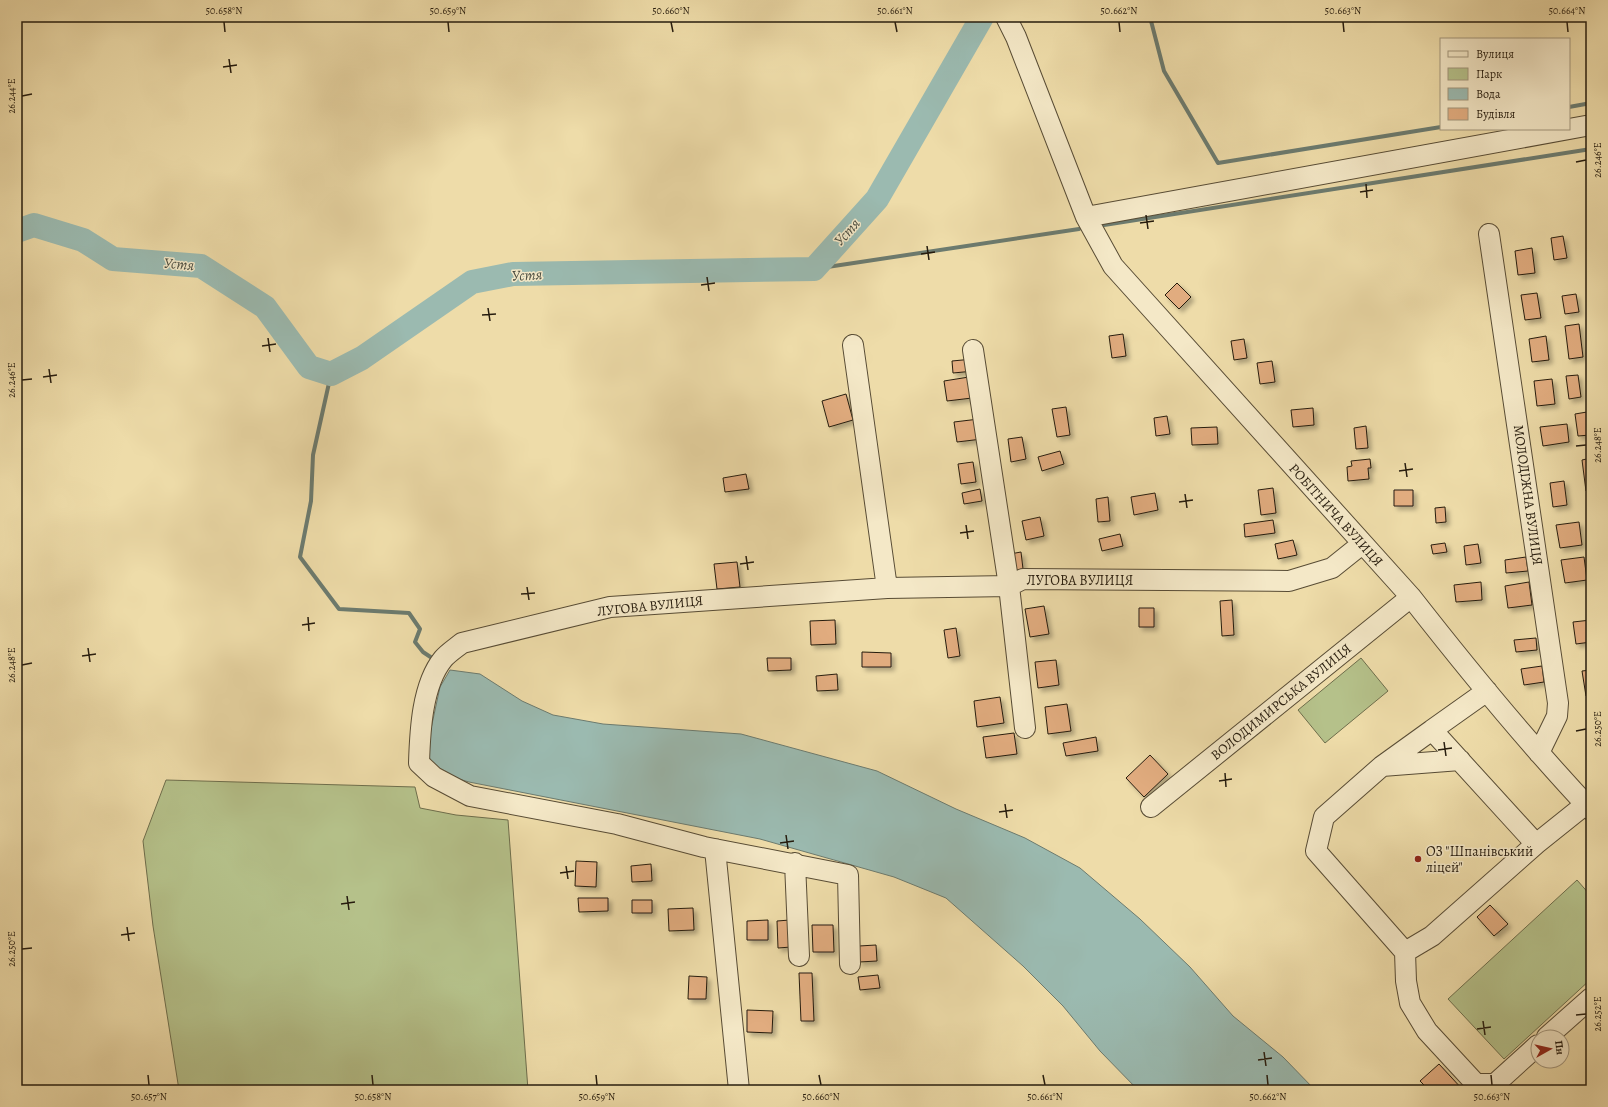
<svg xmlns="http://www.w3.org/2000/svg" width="1608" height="1107" font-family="Alegreya,serif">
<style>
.green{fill:#b5c18a;stroke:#6e6e4c}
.water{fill:#9bbab0;stroke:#6c7b6f}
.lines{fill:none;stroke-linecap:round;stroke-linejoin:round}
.stream{stroke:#6c7b6f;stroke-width:4}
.river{stroke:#9bbab0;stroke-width:24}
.building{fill:#e1ac7f;stroke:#261c0e;filter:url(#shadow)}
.minor-casing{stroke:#584c35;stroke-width:22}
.minor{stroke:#f4e8c7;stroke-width:20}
.ticks{fill:none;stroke:#261c0e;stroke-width:1.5}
.poi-dot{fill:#8f2418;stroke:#f4e8c7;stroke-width:1.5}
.labels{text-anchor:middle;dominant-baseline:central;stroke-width:3;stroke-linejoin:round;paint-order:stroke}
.street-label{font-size:14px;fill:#261c0e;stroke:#f4e8c7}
.poi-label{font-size:14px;fill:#261c0e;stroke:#f4e8c7;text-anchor:start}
.water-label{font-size:15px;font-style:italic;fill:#494b3f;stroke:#f4e8c7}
.neatline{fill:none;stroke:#261c0e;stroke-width:1.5}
.ticks-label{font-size:10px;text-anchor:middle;fill:#261c0e}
</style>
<defs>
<filter id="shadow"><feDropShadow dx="3.5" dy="3.5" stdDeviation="2" flood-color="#0004"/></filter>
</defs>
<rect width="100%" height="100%" fill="#eedca9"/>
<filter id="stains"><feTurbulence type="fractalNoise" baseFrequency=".005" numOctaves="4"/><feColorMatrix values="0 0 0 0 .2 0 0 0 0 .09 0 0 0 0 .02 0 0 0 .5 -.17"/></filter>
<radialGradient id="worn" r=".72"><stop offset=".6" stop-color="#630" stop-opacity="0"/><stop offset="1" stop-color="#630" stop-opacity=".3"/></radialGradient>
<path class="green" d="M1361,658L1388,691L1325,743L1298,710Z
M166,780L415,787L420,808L456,815L508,820L528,1090H179L153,926L143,841Z
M1577,880L1591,896V979L1504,1059L1448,999Z"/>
<path class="water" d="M450,670L480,674L522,701L553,715L603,724L741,734L877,771L956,809L1025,838L1080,868L1140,919L1190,967L1233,1016L1283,1057L1315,1090H1138L1100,1051L1063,1006L1023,966L946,898L894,877L760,839L469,782L438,773L426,752L440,687Z"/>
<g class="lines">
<path class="stream" d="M1150,17L1164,71L1218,163L1441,127
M1569,107L1591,103
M1104,225L1591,149
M814,269L1079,229
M331,374L313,455L311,501L300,557L339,609L409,613L420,629L415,642L423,652L435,660"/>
<path class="river" d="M17,231L34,225L83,240L113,259L201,266L265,307L309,367L331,374L362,358L472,282L513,274L814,269L877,199L982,17"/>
</g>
<path class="building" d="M1563,236L1567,258L1554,260L1551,238Z
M1532,248L1535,273L1518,275L1515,251Z
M1177,283L1191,297L1179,309L1165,295Z
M1537,293L1541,318L1525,320L1521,295Z
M1576,294L1579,312L1565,314L1562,296Z
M1579,324L1583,357L1569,359L1565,326Z
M1123,334L1126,356L1112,358L1109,336Z
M1546,336L1549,360L1532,362L1529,339Z
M1244,339L1247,358L1234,360L1231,341Z
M973,359L974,371L953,373L952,361Z
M1272,361L1275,382L1260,384L1257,363Z
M1578,375L1581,397L1569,399L1566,376Z
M969,377L972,398L947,401L944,381Z
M1552,379L1555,404L1537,406L1534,381Z
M846,394L853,420L829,427L822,401Z
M1066,407L1070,435L1057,437L1052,409Z
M1313,408L1314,425L1293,427L1291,410Z
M1587,412L1590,435L1578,436L1575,414Z
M1167,416L1170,434L1156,436L1154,418Z
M979,419L982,439L957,442L954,422Z
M1567,424L1569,442L1543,446L1540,427Z
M1366,426L1368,448L1356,449L1354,428Z
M1217,427L1218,444L1192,445L1191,428Z
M1022,437L1026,459L1011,462L1008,439Z
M1060,451L1064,464L1042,471L1038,457Z
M1591,458V491H1586L1582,460Z
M1370,459L1371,468H1368L1369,479L1348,481L1347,467L1352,466L1351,461Z
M973,462L976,482L961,484L958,464Z
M746,474L749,489L725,492L723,478Z
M1564,481L1567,505L1553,507L1550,483Z
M1273,488L1276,513L1261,515L1258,490Z
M980,489L982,501L964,504L962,493Z
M1394,490H1413V506H1394Z
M1155,493L1158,510L1134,515L1131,497Z
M1108,497L1110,521L1098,522L1096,499Z
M1445,507L1446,522L1436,523L1435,508Z
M1040,517L1044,536L1026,540L1022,521Z
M1273,520L1275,533L1245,537L1244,524Z
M1579,522L1582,545L1560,548L1556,525Z
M1120,534L1123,546L1102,551L1099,539Z
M1293,540L1297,555L1278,559L1275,544Z
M1445,543L1447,552L1433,554L1431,545Z
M1478,544L1481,563L1466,565L1464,546Z
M1021,552L1023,569L1012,571L1010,554Z
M1526,557L1528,571L1506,573L1505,560Z
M1584,557L1587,580L1565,583L1561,560Z
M737,562L740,587L717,589L714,564Z
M1481,582L1482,600L1456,602L1454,585Z
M1529,582L1532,605L1508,608L1505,586Z
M1232,600L1234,635L1222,636L1220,601Z
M1044,606L1049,634L1030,637L1025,609Z
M1139,608H1154V627H1139Z
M835,620L836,644L811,645L810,621Z
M1591,620V642L1576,644L1573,622Z
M956,628L960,656L948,658L944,630Z
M1536,638L1537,650L1516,652L1514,640Z
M862,652L891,653V667H862Z
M767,658H791V670L768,671Z
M1056,660L1059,685L1038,688L1035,662Z
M1542,666L1544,682L1524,685L1521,669Z
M1591,670V695L1586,696L1582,671Z
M837,674L838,690L817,691L816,676Z
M1000,697L1004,723L977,727L974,701Z
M1067,704L1071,731L1048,734L1045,707Z
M1014,733L1017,754L986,758L983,737Z
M1096,737L1098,751L1066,756L1063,743Z
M1150,755L1168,774L1144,797L1126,778Z
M576,861L597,862L596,887L575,886Z
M651,864L652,881L632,882L631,866Z
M578,898H608V911L579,912Z
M632,900H652V913H632Z
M1490,905L1508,924L1494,936L1477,917Z
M693,908L694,930L669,931L668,909Z
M768,920V940H747V921Z
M790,920L791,947L778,948L777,921Z
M812,925H833L834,952H813Z
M876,945L877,961L859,962V946Z
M799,973H812L814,1021H801Z
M878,975L880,988L860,990L858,977Z
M689,976L707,977L706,999H688Z
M747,1010L773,1011L772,1033L747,1032Z
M1439,1064L1463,1090H1429L1420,1081Z"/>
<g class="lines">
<g class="minor-casing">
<path id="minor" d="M1006,17L1016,37L1086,217L1113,266L1411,597C1468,670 1527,742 1591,810
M1086,217L1591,125
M1489,234L1558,703L1557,716L1539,753
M853,345L887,588
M973,350L1009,586L1025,728
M1487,691L1432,730L1536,844L1586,804
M1432,730L1382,766L1324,817L1316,851L1405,952L1432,936L1536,844
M1382,766L1460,760
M1151,807L1411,597
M715,849L739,1090
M795,863L799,956
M1405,952L1406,981L1410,1003L1427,1031L1476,1084H1495L1538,1045
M850,964L848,875L704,847L617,824L470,796L434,777L419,763C420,731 422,685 443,659C448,653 456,648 462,643L610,607L887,588L1009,586L1023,579L1289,581L1332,568L1362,544
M1547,1037L1591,998"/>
</g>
<use href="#minor" class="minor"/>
</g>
<path class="ticks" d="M224,22L225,32M448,22L449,32M671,22L673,32M895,22L897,32M1119,22L1120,32M1343,22L1344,32M1567,22L1568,32M229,59L231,73M223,67L237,65M22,96L32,94M1576,162L1586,160M1366,184L1367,198M1360,192L1373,190M1146,215L1148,229M1140,223L1154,221M927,246L929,260M921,254L935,252M707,277L709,291M701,285L715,283M488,308L490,321M482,315L496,314M268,338L270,352M262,346L276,344M49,369L51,383M43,377L57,375M22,380L32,379M1576,446L1586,445M1405,463L1407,477M1399,471L1413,469M1185,494L1187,508M1179,502L1193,500M966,525L968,539M960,533L974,531M746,556L748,570M740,564L754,562M527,587L529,600M521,594L535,593M308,617L309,631M302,625L315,623M88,648L90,662M82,656L96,654M22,665L32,663M1576,731L1586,729M1444,742L1446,756M1438,750L1452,748M1225,773L1226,787M1219,781L1232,779M1005,804L1007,818M999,812L1013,810M786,835L788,849M780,843L794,841M566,866L568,879M560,873L574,871M347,896L349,910M341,904L355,902M127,927L129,941M121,935L135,933M22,949L32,948M1576,1015L1586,1014M1483,1021L1485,1035M1477,1029L1491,1027M1264,1052L1266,1066M1258,1060L1272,1058M148,1075L149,1085M372,1075L373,1085M596,1075L597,1085M819,1075L821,1085M1043,1075L1045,1085M1267,1075L1268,1085M1491,1075L1492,1085"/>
<circle class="poi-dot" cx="1418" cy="859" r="4"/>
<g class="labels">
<g class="street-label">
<text transform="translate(1528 495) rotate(82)">МОЛОДІЖНА ВУЛИЦЯ</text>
<text transform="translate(1336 515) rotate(48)">РОБІТНИЧА ВУЛИЦЯ</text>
<text x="1080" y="580">ЛУГОВА ВУЛИЦЯ</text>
<text transform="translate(650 606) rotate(-6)">ЛУГОВА ВУЛИЦЯ</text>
<text transform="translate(1281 702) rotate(-39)">ВОЛОДИМИРСЬКА ВУЛИЦЯ</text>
</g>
<g class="poi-label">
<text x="1426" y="851">ОЗ "Шпанівський<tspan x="1426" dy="16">ліцей"</tspan></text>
</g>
<g class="water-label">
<text transform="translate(847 232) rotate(-48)">Устя</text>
<text transform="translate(179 264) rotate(5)">Устя</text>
<text transform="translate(527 275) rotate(-3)">Устя</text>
</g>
</g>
<rect width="1608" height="1107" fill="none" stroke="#eedca9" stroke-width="44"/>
<rect x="1440" y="38" width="130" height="92" fill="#f4e8c7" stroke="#a2967d"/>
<rect x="1448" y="51" width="20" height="6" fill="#f4e8c7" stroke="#a2967d"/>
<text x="1476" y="58" font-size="12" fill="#261c0e">Вулиця</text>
<rect x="1448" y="68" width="20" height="12" fill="#b5c18a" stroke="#a2967d"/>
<text x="1476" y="78" font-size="12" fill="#261c0e">Парк</text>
<rect x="1448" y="88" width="20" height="12" fill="#9bbab0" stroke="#a2967d"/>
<text x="1476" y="98" font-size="12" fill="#261c0e">Вода</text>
<rect x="1448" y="108" width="20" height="12" fill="#e1ac7f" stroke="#a2967d"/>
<text x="1476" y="118" font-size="12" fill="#261c0e">Будівля</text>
<g transform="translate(1550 1049) rotate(82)"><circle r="19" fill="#f4e8c7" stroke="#a2967d"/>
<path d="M0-3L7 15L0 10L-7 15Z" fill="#8f2418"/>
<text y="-6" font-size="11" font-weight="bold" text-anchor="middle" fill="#261c0e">Пн</text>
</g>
<rect x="22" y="22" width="1564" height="1063" class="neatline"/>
<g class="ticks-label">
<text x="224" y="14">50.658°N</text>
<text x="448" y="14">50.659°N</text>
<text x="671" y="14">50.660°N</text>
<text x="895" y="14">50.661°N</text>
<text x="1119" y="14">50.662°N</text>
<text x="1343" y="14">50.663°N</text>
<text x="1567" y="14">50.664°N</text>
<text transform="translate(11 96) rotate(-90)" y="4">26.244°E</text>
<text transform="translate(1597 160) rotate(-90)" y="4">26.246°E</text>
<text transform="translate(11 380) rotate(-90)" y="4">26.246°E</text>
<text transform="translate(1597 445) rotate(-90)" y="4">26.248°E</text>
<text transform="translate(11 665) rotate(-90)" y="4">26.248°E</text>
<text transform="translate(1597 729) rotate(-90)" y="4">26.250°E</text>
<text transform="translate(11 949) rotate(-90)" y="4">26.250°E</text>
<text transform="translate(1597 1014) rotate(-90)" y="4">26.252°E</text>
<text x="149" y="1100">50.657°N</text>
<text x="373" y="1100">50.658°N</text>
<text x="597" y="1100">50.659°N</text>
<text x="821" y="1100">50.660°N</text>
<text x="1045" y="1100">50.661°N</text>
<text x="1268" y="1100">50.662°N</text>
<text x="1492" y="1100">50.663°N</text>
</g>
<rect width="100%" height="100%" filter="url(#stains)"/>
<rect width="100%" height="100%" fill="url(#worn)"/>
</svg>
